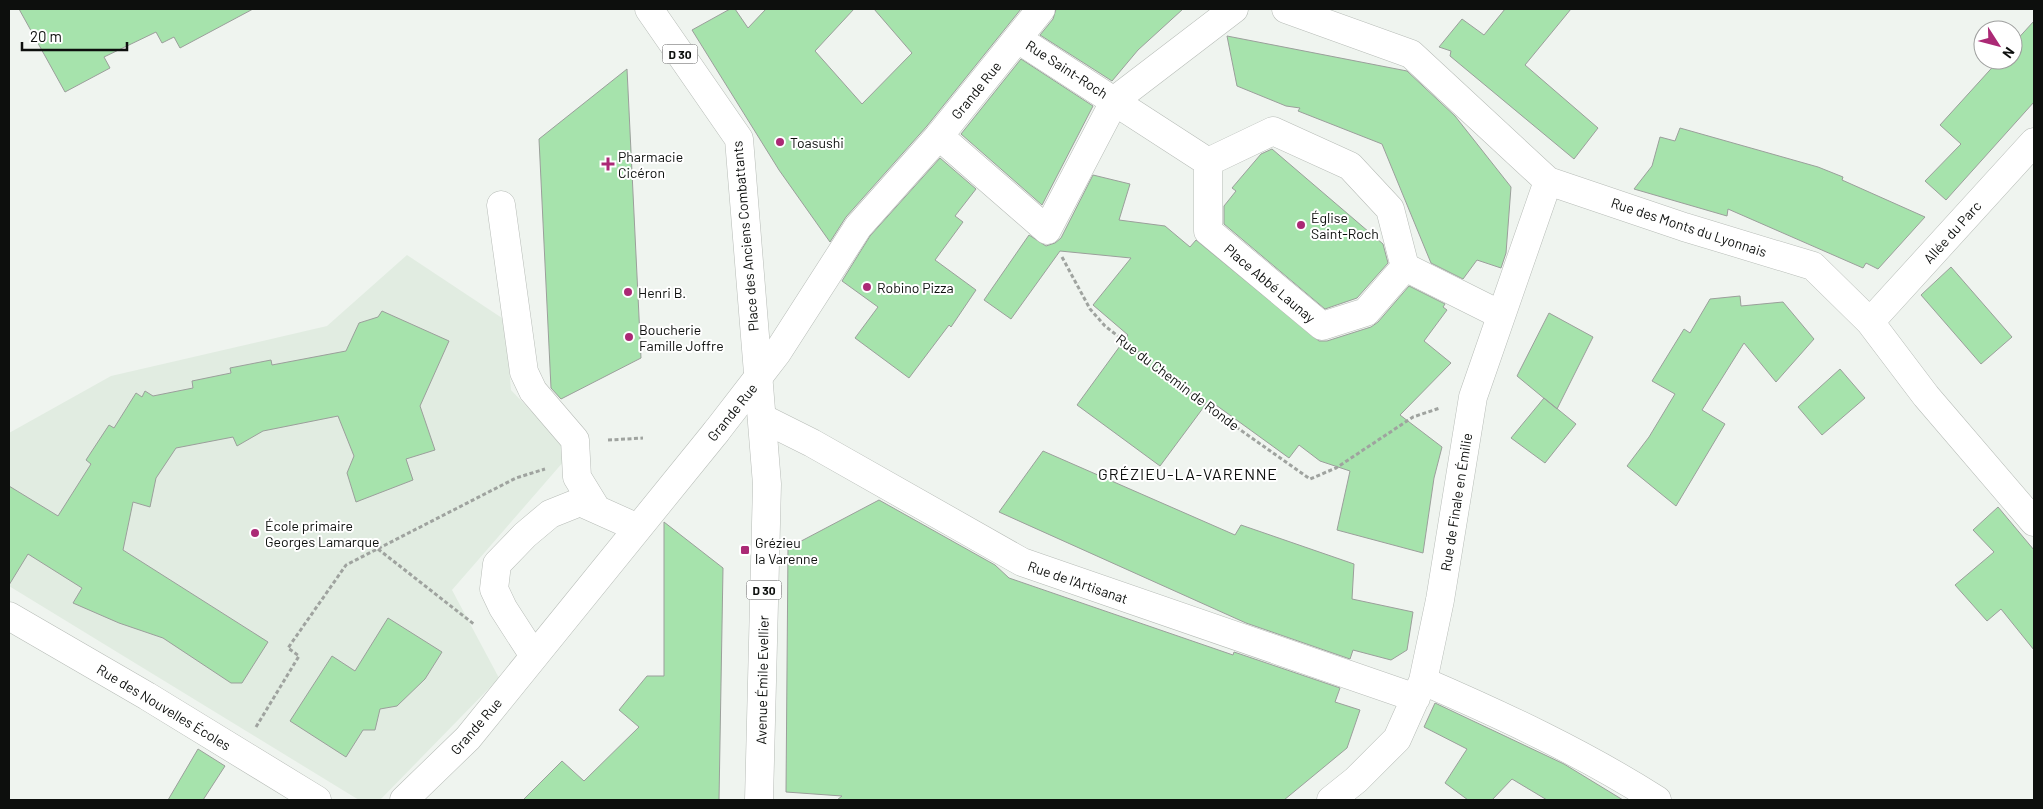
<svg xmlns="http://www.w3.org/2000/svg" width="2043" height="809" font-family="Barlow,sans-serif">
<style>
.built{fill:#e1ece1}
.building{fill:#a6e3ac;stroke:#9b9f9b}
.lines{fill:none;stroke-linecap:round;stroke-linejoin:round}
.minor-casing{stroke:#b7bcb7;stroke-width:29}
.tertiary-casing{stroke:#b7bcb7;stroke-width:29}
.primary-casing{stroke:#b7bcb7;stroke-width:29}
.path{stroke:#9fa39f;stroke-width:3;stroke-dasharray:4 2.5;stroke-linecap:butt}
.minor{stroke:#fff;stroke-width:28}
.tertiary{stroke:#fff;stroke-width:28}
.primary{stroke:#fff;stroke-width:28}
.poi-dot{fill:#ab2975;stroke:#fff;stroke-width:2}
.labels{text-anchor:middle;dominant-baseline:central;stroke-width:4;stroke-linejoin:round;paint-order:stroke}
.shield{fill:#fff;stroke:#565756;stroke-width:1}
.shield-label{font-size:12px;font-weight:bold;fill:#0d0f0d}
.street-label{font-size:14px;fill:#0d0f0d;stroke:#fff}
.poi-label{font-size:14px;fill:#0d0f0d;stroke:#fff;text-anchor:start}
.quarter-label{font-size:16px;letter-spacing:1px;fill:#0d0f0d;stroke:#fff}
</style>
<rect width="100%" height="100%" fill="#eff4ef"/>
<path class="built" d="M407,255L505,320L511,390L571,453L452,590L499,678L380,800H359L9,586V433L111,376L327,326Z"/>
<path class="building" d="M19,9H253L180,48L174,37L162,43L156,32L104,57L110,68L65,92Z
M730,9H735L748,28L766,9H854L815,51L862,104L912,53L874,9H1021L927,126L846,217L830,242L779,170L692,30Z
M1056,9H1183L1138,50L1112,81L1040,35L1053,19Z
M1505,9H1571L1525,65L1598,128L1574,159L1450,56L1451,51L1439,47L1462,19L1484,35Z
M2034,21V102L1946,200L1925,181L1961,144L1940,125L1999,60H2013V44Z
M1227,36L1407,71L1455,116L1511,187L1506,253L1501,268L1477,260L1463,279L1431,263L1382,144L1298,111L1300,108L1286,106L1237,86Z
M1021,59L1093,106L1042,205L961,134Z
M627,69L641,358L561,399L551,388L539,139Z
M1680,128L1818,167L1843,177L1842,180L1925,217L1878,269L1866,263L1863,268L1728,209L1727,216L1634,189L1652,166L1660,137L1675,141Z
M1272,149L1383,244L1388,263L1357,298L1325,309L1224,224V206L1236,191L1232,188L1261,154Z
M940,158L976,189L955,216L963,222L935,260L976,290L951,327L949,325L909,378L855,338L878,307L842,281L870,236Z
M1093,175L1130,184L1119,220L1165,226L1190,247L1196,240L1319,341H1327L1371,327L1378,322L1409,286L1445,304L1443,307L1447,310L1424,341L1451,363L1400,415L1442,447L1434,478L1423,553L1337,530L1350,471L1320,461L1299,445L1289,458L1209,400L1160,466L1077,405L1128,335L1093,305L1131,258L1060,251L1011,319L984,300L1029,235L1046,246L1055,243L1061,238Z
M1951,267L2012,337L1981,364L1921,295Z
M1740,296L1741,306L1783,302L1814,339L1776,382L1744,343L1702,410L1725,424L1676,506L1627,466L1649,437L1675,394L1652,381L1684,329L1690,333L1710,299Z
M382,311L449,341L420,406L435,450L406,459L413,480L356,502L347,473L354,456L338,416L263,431L237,446L233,437L176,448L156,478L150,507L133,502L123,550L268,642L242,683H231L163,638L119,623L73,603L82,588L28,554L9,585V486L58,516L91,464L86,460L109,425L114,428L136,393L142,397L145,391L153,396L193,388L192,381L231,373L230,368L271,360L272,365L346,351L359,323L378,317Z
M1549,313L1593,337L1557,409L1517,376Z
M1840,369L1865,398L1822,435L1798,407Z
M1544,398L1576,424L1545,463L1511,438Z
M1043,451L1235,535L1241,525L1354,564L1352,599L1413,612L1407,650L1391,660L1353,650L1350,659L1246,623L999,512Z
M879,500L995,565L1009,578L1233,655L1234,652L1340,688L1335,702L1360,710L1347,748L1284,800H837L842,796L786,792L788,548Z
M1998,507L2034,550V650L2001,609L1987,621L1955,585L1994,552L1973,530Z
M664,522L723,568L719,800H523L562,761L584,781L639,727L619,710L647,676H664Z
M388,618L442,652L425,679L397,706L380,709L375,730H363L346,757L290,721L332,656L355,671Z
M1435,703L1564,764L1623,800H1547L1512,779L1492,800H1468L1445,783L1467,749L1424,727Z
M198,749L225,766L203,800H168Z"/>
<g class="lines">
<g class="minor-casing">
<path id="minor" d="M1286,9L1411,54L1548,181L1684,227L1813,266L1870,322L1926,396L2034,522
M1018,39L1208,162
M1273,131L1350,166L1390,209L1405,267L1366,312L1322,326L1208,231V162Z
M939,136L1047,230L1115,100L1234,9
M501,205L524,372L533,391L575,440L577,477L596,508
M1405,267L1501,315
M1870,322L2034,142
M762,418L812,443L1022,562L1416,698
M9,616L147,696L317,800
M534,656L503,608L494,589L497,564L525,535L550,514L580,502L638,528
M1423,681C1504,716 1583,753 1657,800
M404,800L468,738L716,432
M1331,800L1356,780L1397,739L1423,681L1440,600L1473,397L1548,181"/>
</g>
<g class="tertiary-casing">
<path id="tertiary" d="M716,432L777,353L858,227L939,136L1041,9"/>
</g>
<g class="primary-casing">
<path id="primary" d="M649,9L739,139L767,484L759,800"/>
</g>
<path class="path" d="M1062,257L1090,309L1105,326L1212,410L1310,479L1336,468L1413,417L1440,408
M608,440L643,438
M378,549L475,625
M256,727L299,656L288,648L346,565L516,478L545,469"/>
<use href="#minor" class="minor"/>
<use href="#tertiary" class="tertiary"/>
<use href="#primary" class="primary"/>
</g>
<g class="poi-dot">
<circle cx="780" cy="142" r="5"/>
<path d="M605.5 156.5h5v5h5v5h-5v5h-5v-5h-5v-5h5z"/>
<circle cx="1301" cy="225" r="5"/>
<circle cx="867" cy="287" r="5"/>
<circle cx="628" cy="292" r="5"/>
<circle cx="629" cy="337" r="5"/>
<circle cx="255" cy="533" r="5"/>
<rect x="740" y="545" width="10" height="10" rx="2.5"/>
</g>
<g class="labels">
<g class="shield">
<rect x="662.5" y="44.5" width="35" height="19" rx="4"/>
<rect x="746.5" y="580.5" width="35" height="19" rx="4"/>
</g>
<g class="shield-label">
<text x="680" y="54">D 30</text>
<text x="764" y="590">D 30</text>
</g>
<g class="street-label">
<text transform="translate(1067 69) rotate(33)">Rue Saint-Roch</text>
<text transform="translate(976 90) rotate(-51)">Grande Rue</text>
<text transform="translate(1689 227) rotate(18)">Rue des Monts du Lyonnais</text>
<text transform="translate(1952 232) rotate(-48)">Allée du Parc</text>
<text transform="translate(745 236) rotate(-95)">Place des Anciens Combattants</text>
<text transform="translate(1270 283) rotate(40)">Place Abbé Launay</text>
<text transform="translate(1178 382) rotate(37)">Rue du Chemin de Ronde</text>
<text transform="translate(732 412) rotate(-51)">Grande Rue</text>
<text transform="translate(1456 502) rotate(-81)">Rue de Finale en Émilie</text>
<text transform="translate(1078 582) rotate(19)">Rue de l'Artisanat</text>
<text transform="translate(762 680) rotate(-89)">Avenue Émile Evellier</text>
<text transform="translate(164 707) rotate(31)">Rue des Nouvelles Écoles</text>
<text transform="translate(476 726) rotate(-49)">Grande Rue</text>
</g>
<g class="poi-label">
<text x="790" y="142">Toasushi</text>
<text x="618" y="156">Pharmacie<tspan x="618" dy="16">Cicéron</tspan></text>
<text x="1311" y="217">Église<tspan x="1311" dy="16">Saint-Roch</tspan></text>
<text x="877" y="287">Robino Pizza</text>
<text x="638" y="292">Henri B.</text>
<text x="639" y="329">Boucherie<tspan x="639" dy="16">Famille Joffre</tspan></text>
<text x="265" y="525">École primaire<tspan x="265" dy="16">Georges Lamarque</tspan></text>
<text x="755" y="542">Grézieu<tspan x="755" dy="16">la Varenne</tspan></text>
</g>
<g class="quarter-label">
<text x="1188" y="473">GRÉZIEU-LA-VARENNE</text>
</g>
</g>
<rect width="2043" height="809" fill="none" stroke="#0d0f0d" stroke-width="20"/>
<g transform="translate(1998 45) rotate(126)"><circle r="24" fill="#ffffff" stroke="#9e9f9e"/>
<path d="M0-4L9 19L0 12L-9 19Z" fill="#ab2975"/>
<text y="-8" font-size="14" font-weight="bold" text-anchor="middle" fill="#0d0f0d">N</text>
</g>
<path d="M22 42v8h105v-8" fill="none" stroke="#0d0f0d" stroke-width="2.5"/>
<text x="30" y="42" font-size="15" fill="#0d0f0d" stroke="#ffffff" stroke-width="4" paint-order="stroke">20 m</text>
</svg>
